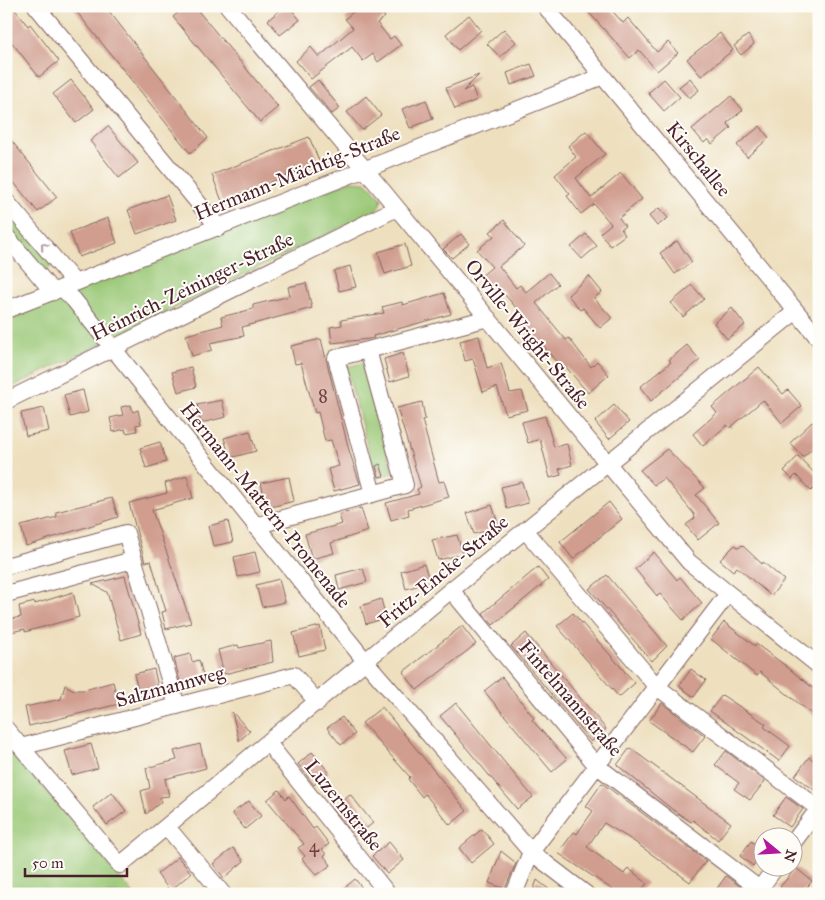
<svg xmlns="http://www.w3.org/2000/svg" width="825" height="900" font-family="'IM FELL Great Primer',serif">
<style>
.green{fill:#9ac876;stroke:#727450}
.building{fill:#d09d8f}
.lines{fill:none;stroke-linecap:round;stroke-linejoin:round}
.minor-casing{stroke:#83635f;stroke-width:18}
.minor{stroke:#fff;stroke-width:16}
.oneway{stroke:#ae9aa0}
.labels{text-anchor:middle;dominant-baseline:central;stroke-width:4;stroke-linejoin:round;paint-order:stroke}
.number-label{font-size:18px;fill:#6c3e44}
.street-label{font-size:20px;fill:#4a1f2b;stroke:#fdfcf7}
</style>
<rect width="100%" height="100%" fill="#fdfcf7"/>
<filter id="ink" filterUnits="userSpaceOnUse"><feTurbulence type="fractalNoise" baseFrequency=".02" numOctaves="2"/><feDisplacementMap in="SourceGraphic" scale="10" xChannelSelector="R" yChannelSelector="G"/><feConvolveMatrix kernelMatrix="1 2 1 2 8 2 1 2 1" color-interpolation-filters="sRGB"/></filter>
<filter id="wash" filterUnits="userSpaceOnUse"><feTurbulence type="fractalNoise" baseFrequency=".0096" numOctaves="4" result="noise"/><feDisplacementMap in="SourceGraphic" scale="20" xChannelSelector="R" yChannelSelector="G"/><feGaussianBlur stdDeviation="1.12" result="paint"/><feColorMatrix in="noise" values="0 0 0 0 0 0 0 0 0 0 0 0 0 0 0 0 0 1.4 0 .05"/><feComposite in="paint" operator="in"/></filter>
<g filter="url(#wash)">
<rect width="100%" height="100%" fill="#eee0bf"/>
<path class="green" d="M351,181L366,182L382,199L377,210L6,390V317Z
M6,209L53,266L43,272L6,228Z
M363,363L393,473L376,478L346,367Z
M6,743L124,883L134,894H6Z"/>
<g id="blocks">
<path class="building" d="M6,6H12L28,26L30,24L59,61L39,77L6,35Z
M72,6H105L208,138L190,153Z
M186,6H194L278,107L260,122L173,17Z
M285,6H289L300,20L280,35L268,20Z
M360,6H376L385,17L377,23L390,39L394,36L401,45L378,62L373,54L363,61L352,47L311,79L296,61L311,47L319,57L353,28L345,19Z
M583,6H608L623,23L628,18L657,52L668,42L678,53L657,71L639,50L630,58Z
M469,15L481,30L458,50L446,34Z
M504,29L516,42L500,57L487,44Z
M720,33L733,50L701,76L687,59Z
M748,35L754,44L741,55L734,46Z
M531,64L536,76L511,85L507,73Z
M479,75L463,91L472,87L477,100L455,109L446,88Z
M690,78L699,90L689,98L679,87Z
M664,79L680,97L664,111L648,93Z
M71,80L94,109L76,123L53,94Z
M318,80L340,108L332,114L309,87Z
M366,96L381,115L362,130L347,112Z
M731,96L743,110L727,123L731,128L712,144L708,139L704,143L692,129Z
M426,100L433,119L410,128L402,109Z
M108,126L138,163L119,178L90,141Z
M760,126L769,138L747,157L737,145Z
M586,131L605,154L576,178L591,198L621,173L642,199L619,218L625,226L621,229L625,235L610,246L600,233L611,224L594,204L581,214L567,196L570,194L555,175L576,157L568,146Z
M6,134L57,197L38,212L6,173Z
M309,137L320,163L222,201L212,175Z
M167,195L176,220L137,234L128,210Z
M659,208L668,218L657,226L649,216Z
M108,218L117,243L79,257L70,232Z
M504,220L524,246L499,266L516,288L520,285L526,292L549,273L558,284L536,303L566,340L569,338L591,367L597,361L609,375L588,393L566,367L563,370L541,343L538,345L525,328L530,324L499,288L493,293L480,277L492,267L477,250L494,236L490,232Z
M461,234L469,244L452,258L443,249Z
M586,234L597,246L582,259L571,247Z
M677,241L692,262L675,274L660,253Z
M405,244L411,266L385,274L378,252Z
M350,266L356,287L339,291L334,271Z
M589,276L602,292L594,298L612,318L600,328L583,308L580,310L568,295Z
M306,283L312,308L242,327L244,336L210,343L212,350L192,356L186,335L223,325L221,317L253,309V305L290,296L288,287Z
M692,285L704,299L683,317L671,303Z
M444,293L451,314L373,336L374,338L369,339L332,343L330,327L342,325L341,320L384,313L382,307L402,302L403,305Z
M732,308L745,325L727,339L714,323Z
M479,336L487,368L501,363L510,393L522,391L528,410L506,415L497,387L483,392L473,359L465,361L460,341Z
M321,339L349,450L360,484L334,491L328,469L339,466L331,440L325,441L318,412L315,413L301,363L295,364L291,346Z
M687,345L700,360L651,401L640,387L671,362L669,360Z
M403,353L409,376L390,382L384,359Z
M191,367L196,387L178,392L172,372Z
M759,367L783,394L788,390L802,406L782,423L763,400L730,428L727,425L703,446L693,434L717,413L712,407Z
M83,390L88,412L70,417L64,395Z
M222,400L226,417L201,423L197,405Z
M422,402L425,419L422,420L439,482L444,481L449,497L408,509L409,515L391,520L386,503L419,494L417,489L421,487L397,408Z
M131,405L133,412L138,410L141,424L136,425L137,431L126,433L125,429L113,432L110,418L123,415L121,407Z
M614,405L629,422L609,439L595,422Z
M44,408L49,431L26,436L21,413Z
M545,416L554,447L567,444L572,465L559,469L561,475L550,478L540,439L528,443L522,422Z
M812,422L819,429V442L803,457L790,443Z
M250,431L256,451L230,458L224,438Z
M160,442L166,462L146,468L140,448Z
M667,449L705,488L696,495L719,523L698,540L686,525L695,518L694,514L664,478L654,485L640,470Z
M798,456L819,478V483L811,491L796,475L792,479L784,471Z
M380,464L384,476L379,477L376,466Z
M187,476L193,498L152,510L191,623L166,629L162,612L166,611L151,561L145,562L129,503L167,493L165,483Z
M289,477L294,501L267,508L261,483Z
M522,482L528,503L507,509L501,487Z
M112,498L118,517L26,546L21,526L57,517L56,512Z
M609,502L622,519L573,559L560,542Z
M492,505L499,527L474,534L467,513Z
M361,508L368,531L331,543L334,553L312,559L305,534L342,524L339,515Z
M228,521L233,542L213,546L208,526Z
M457,535L463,554L438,560L432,540Z
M735,545L739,548L742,545L762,564L763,562L784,580L771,596L737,567L733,571L720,560Z
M255,552L260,572L238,577L234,557Z
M654,552L677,580L680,577L702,603L683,620L660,594L657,596L635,569Z
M424,564L430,582L406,589L401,571Z
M538,567L548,580L493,625L483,613Z
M363,568L367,582L339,590L336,575Z
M607,575L667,646L652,661L589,589Z
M125,576L141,634L121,640L107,592L92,584Z
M279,579L285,602L262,607L256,585Z
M73,592L79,617L25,632V629L6,633V620L21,617L19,606L35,602V604Z
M381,599L386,618L366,624L361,606Z
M573,613L635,683L619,697L557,626Z
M724,622L755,646L756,644L786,666L819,693V720L760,672L757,676L711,639Z
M320,626L325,650L299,656L293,633Z
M462,626L476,644L417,690L403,672Z
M526,633L606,729L591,742L511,646Z
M271,641L273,662L224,674L218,650L238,645L239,648Z
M190,654L192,662L199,660L203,675L195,677L196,681L181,685L174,658Z
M154,669L159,692L140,697L134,674Z
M691,669L706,680L694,697L679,686Z
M502,677L534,718L532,720L567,759L552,772L484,691Z
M113,682L119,704L29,726L25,707L61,699L65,685L74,690H84Z
M722,695L766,724L764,727L790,746L779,761L710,711Z
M456,703L533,797L517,809L440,716Z
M662,703L705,736L693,752L649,721Z
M382,707L467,811L450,825L425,794L422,797L408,779L410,777L362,723Z
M232,712L250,731L239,741Z
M342,717L355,734L341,745L327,728Z
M91,744L98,768L72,775L65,751Z
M200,744L206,768L165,779L169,796L160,797L161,802L146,814L141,791L150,788L146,768L177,760L174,751Z
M630,748L731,823L718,840L693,820L691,822L673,810L617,765Z
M726,751L765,781L750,800L734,789L739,783L715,765Z
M312,752L329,772L314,785L298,764Z
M809,757L819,764V793L795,776Z
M602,783L706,861L690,882L632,840L604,823L587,847L624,874L628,868L647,883L639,894H619L558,853L574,832L577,834L593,811L586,806Z
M279,790L286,799L289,796L313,829L316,827L329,844L322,849L326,854L324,856L331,865L317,875L302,859L305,856L298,848L304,844L267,800Z
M112,792L126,811L107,825L93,807Z
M350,794L373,823L358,835L351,826L348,828L332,808Z
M786,797L803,809L790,827L773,815Z
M249,801L261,816L245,829L232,813Z
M482,829L494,844L471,863L459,848Z
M751,841L762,851L753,866L740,856Z
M389,842L404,860L387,874L372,856Z
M233,848L244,861L224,878L213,864Z
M501,851L516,863L505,889L489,883Z
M178,857L191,873L170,891L157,874Z
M796,868L812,881L802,894H789L780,887Z
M726,876L742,888L738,894H713Z
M355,879L367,894H337Z
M537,880L555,894H532Z"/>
</g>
</g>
<g filter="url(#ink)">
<use href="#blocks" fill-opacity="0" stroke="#83635f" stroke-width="1"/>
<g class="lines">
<g class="minor-casing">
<path id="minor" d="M36,6L219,228
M228,6L382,190L689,562L819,666
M545,6L819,339
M6,201L75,283
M6,236L53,292
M62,288L74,300L366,662L531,852L586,894
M6,310L603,76
M368,350L336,358L373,494
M6,401L397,208
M255,526L405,485L368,350L488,318
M525,530L656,686L819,809
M6,566L126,533L177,706
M451,590L596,765L766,894
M6,594L133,560
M6,729L120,865L451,590L795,312
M268,743L388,894
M21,747L294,675L318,703
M167,827L223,894
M792,844L819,808
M514,894L531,852L727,595
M756,894L775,868"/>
</g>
<use href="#minor" class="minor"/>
</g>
<defs><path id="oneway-chevron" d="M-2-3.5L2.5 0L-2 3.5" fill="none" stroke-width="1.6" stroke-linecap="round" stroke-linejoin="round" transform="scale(1.25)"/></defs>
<use class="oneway" href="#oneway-chevron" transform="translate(44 246) rotate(-130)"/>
</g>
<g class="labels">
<g class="number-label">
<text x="323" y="396">8</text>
<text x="314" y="846">4</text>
</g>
<g class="street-label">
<text transform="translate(699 159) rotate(51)">Kirschallee</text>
<text transform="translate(297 173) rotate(-22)">Hermann-Mächtig-Straße</text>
<text transform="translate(192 286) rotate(-26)">Heinrich-Zeininger-Straße</text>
<text transform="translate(528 334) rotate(51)">Orville-Wright-Straße</text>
<text transform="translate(266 505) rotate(51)">Hermann-Mattern-Promenade</text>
<text transform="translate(443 571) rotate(-40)">Fritz-Encke-Straße</text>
<text transform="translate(170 686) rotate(-15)">Salzmannweg</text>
<text transform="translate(571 698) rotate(49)">Fintelmannstraße</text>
<text transform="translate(344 805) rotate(51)">Luzernstraße</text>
</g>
</g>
<rect width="825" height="900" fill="none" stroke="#fdfcf7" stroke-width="25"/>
<g transform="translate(778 852) rotate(108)"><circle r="24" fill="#fdfcf7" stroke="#b5a4a5"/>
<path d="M0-4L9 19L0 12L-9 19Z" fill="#b5179e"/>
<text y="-8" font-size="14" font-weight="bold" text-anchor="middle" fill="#4a1f2b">N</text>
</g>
<path d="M25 868v8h102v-8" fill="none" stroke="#4a1f2b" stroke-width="2.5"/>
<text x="32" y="868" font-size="15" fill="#4a1f2b" stroke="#fdfcf7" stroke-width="4" paint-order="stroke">50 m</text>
</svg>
